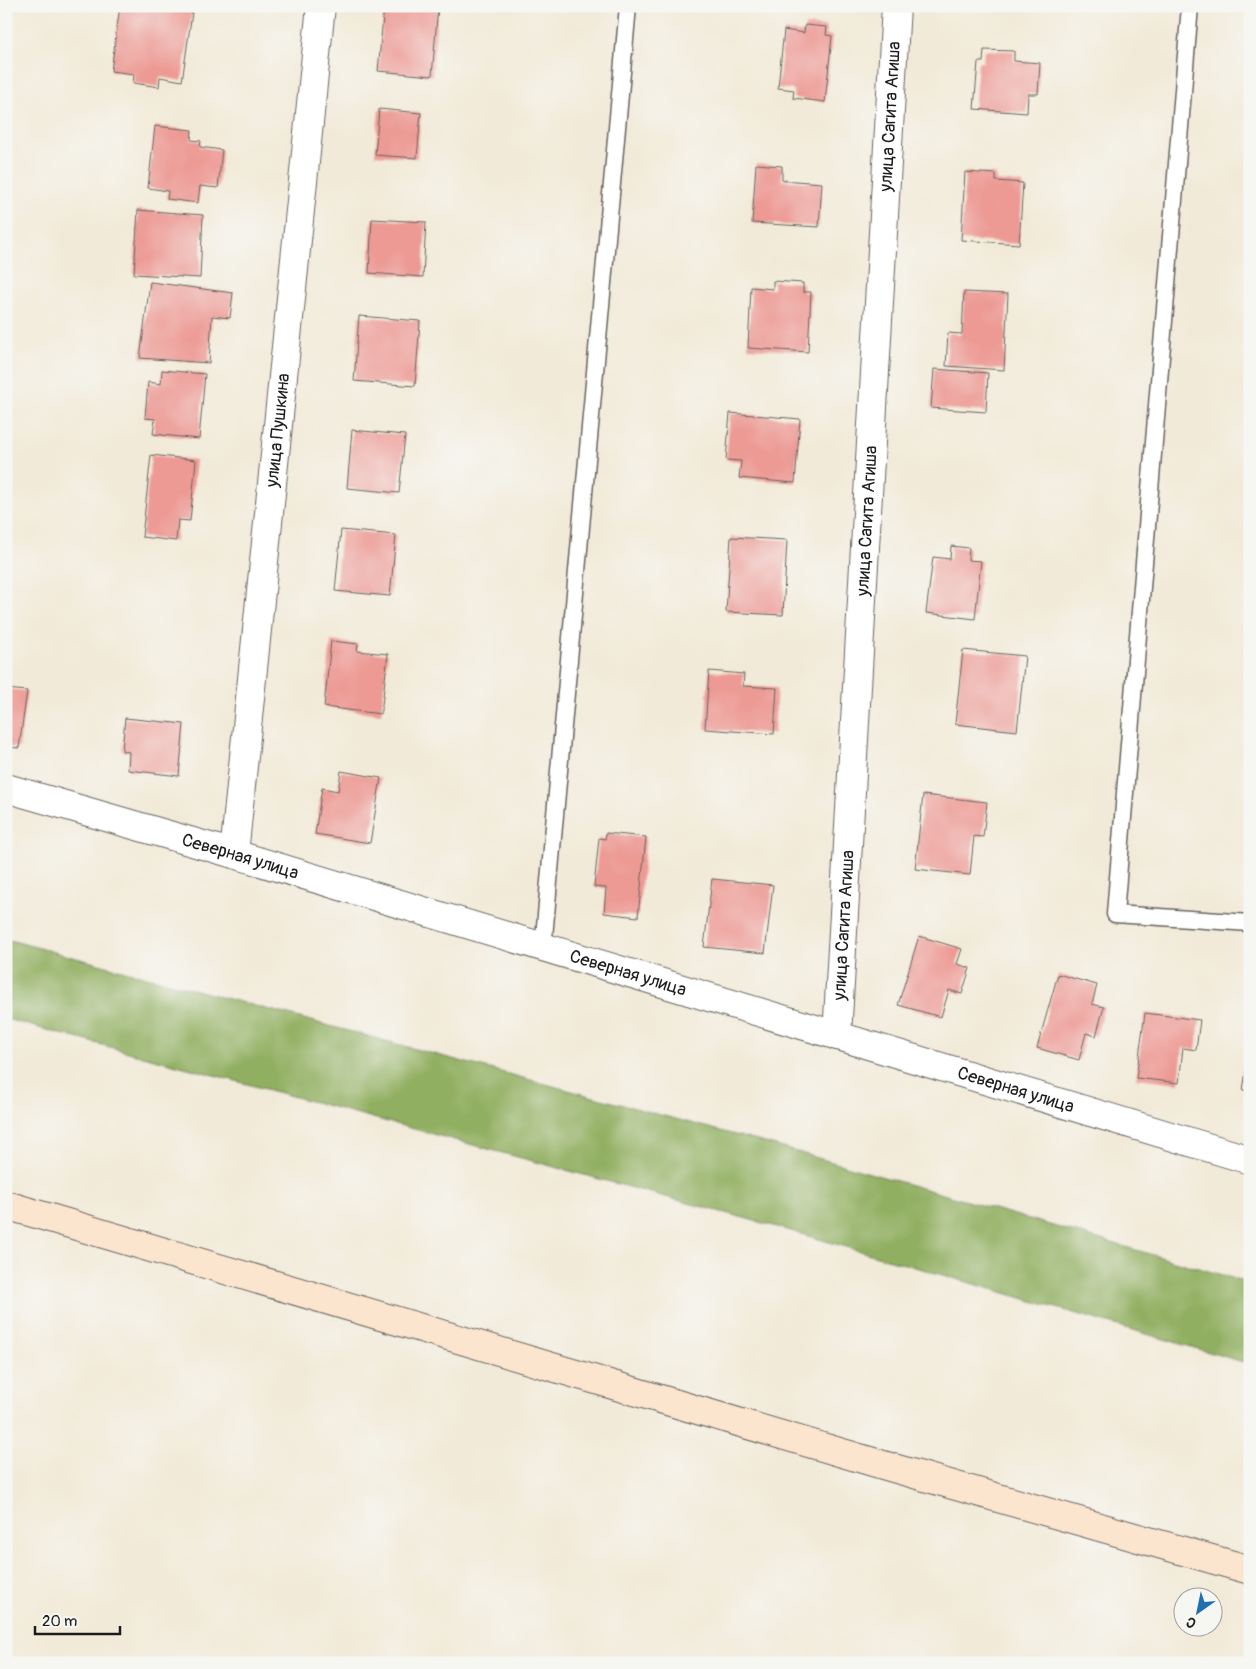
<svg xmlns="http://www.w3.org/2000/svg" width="1256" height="1669" font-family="Pangolin,sans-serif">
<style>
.forest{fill:#91af61;stroke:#56663e}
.building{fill:#ed9a94}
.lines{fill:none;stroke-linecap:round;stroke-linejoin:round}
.lane-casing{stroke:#67645e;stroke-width:19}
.street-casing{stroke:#67645e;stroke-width:30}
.secondary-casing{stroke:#67645e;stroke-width:30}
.lane{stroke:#fff;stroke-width:16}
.street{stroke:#fff;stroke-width:28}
.secondary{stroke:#fce5cf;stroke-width:28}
.labels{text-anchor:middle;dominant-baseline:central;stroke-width:5;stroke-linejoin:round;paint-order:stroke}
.street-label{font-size:18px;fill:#1c1c1c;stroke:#f6f6f2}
</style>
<rect width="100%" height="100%" fill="#f6f6f2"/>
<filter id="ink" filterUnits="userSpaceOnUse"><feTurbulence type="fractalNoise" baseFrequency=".02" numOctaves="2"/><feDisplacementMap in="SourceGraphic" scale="10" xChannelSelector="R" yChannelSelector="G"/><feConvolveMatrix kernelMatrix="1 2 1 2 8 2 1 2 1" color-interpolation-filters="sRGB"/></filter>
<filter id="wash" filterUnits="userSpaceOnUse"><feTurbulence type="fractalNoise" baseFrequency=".0096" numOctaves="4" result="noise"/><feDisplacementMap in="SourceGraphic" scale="20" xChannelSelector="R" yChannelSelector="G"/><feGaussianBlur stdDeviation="1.12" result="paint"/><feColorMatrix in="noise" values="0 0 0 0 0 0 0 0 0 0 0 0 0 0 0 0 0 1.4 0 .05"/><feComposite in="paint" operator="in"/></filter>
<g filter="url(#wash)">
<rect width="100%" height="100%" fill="#f2ead8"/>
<path class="forest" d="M6,939L780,1147L1250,1283V1364L777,1227L6,1019Z"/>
<g id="blocks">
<path class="building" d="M120,6H193L182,81L160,77L159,87L133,83L134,74L111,71Z
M384,6H438L432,76L378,71Z
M805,25L827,27L826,35L832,36L825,102L793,98L794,90L778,88L784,30L804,33Z
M984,50L1014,51V61L1040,63L1038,94H1028L1027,113L974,109L978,62H983Z
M379,109L421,113L417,158L375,155Z
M155,126L192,130L191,140L201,141L200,147L222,150L218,188L200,186L198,203L167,199L168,191L148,188Z
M756,164L782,166V180L822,183L819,227L752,223Z
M965,172L996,174V181L1023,183L1019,244L961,240Z
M138,210L203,215L200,278L134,274Z
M372,219L426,222L423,277L369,273Z
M773,281L803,283V292H811L808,352L748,348L751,287L773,289Z
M150,282L233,293L230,318L212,316L209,363L140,358Z
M964,292L1008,294L1004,370L946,366L948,333L962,334Z
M359,316L420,321L415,386L354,381Z
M934,369L988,373L986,412L931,408Z
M162,370L205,374L199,439L153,434L155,419L145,418L148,382L161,384Z
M730,413L800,419L795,483L739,478L741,461L726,460Z
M352,430L405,435L399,493L347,488Z
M151,455L196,460L190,521L178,520L176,541L142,537Z
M341,530L396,535L390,596L335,591Z
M731,537L787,540L783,615L726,612Z
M951,546L969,548L968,560L981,561L975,619L926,613L933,557L950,559Z
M331,641L358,644L357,651L388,654L381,714L324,707Z
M963,650L1025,656L1017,731L955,724Z
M709,671L744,674L743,686L777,688L774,734L705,729Z
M6,689L27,691L19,748L6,747Z
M125,718L184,724L179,776L128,770L129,752L122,751Z
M341,771L381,778L370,843L315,834L322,788L338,791Z
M923,795L987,802L983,837L974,836L970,875L915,869Z
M606,833L646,837L638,917L604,913L606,888L594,887L599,838L605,839Z
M712,879L773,885L765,953L704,947Z
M919,936L962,949L957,964L970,968L962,994L949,990L941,1017L898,1005Z
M1058,974L1097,985L1092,1004L1104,1007L1096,1036L1086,1033L1079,1060L1037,1048Z
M1145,1013L1200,1020L1196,1050L1183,1048L1179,1083L1136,1078Z
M1249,1052H1250V1091L1243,1090Z"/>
</g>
</g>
<g filter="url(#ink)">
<use href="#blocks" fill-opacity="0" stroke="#67645e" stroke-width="1"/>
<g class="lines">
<g class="lane-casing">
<path id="lane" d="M1190,6L1115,914L1250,923
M543,948L628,6"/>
</g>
<g class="street-casing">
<g id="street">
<path id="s1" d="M6,788L234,854L1250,1160"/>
<path id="s2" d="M234,854L321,6"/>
<path id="s3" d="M837,1036L896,6"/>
</g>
</g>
<g class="secondary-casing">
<path id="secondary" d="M6,1205L883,1465L1250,1570"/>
</g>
<use href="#lane" class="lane"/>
<use href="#street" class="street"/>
<use href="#secondary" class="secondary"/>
</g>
</g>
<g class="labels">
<g class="street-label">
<text stroke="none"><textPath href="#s3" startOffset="921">улица Сагита Агиша</textPath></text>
<text stroke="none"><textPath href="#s2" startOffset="426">улица Пушкина</textPath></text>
<text stroke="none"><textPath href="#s3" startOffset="516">улица Сагита Агиша</textPath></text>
<text stroke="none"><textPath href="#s1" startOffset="244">Северная улица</textPath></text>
<text stroke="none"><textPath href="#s3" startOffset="111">улица Сагита Агиша</textPath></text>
<text stroke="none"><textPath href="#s1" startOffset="649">Северная улица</textPath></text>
<text stroke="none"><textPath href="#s1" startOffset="1054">Северная улица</textPath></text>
</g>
</g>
<rect width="1256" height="1669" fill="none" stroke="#f6f6f2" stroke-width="25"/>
<g transform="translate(1198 1612) rotate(213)"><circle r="24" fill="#f6f6f2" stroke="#9f9f9c"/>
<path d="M0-4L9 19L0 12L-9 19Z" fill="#1f6fb2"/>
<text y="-8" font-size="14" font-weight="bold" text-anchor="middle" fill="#1c1c1c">С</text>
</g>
<path d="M35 1626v8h85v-8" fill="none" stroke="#1c1c1c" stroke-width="2.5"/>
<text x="42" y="1626" font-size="15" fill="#1c1c1c" stroke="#f6f6f2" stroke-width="4" paint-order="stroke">20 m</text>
</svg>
